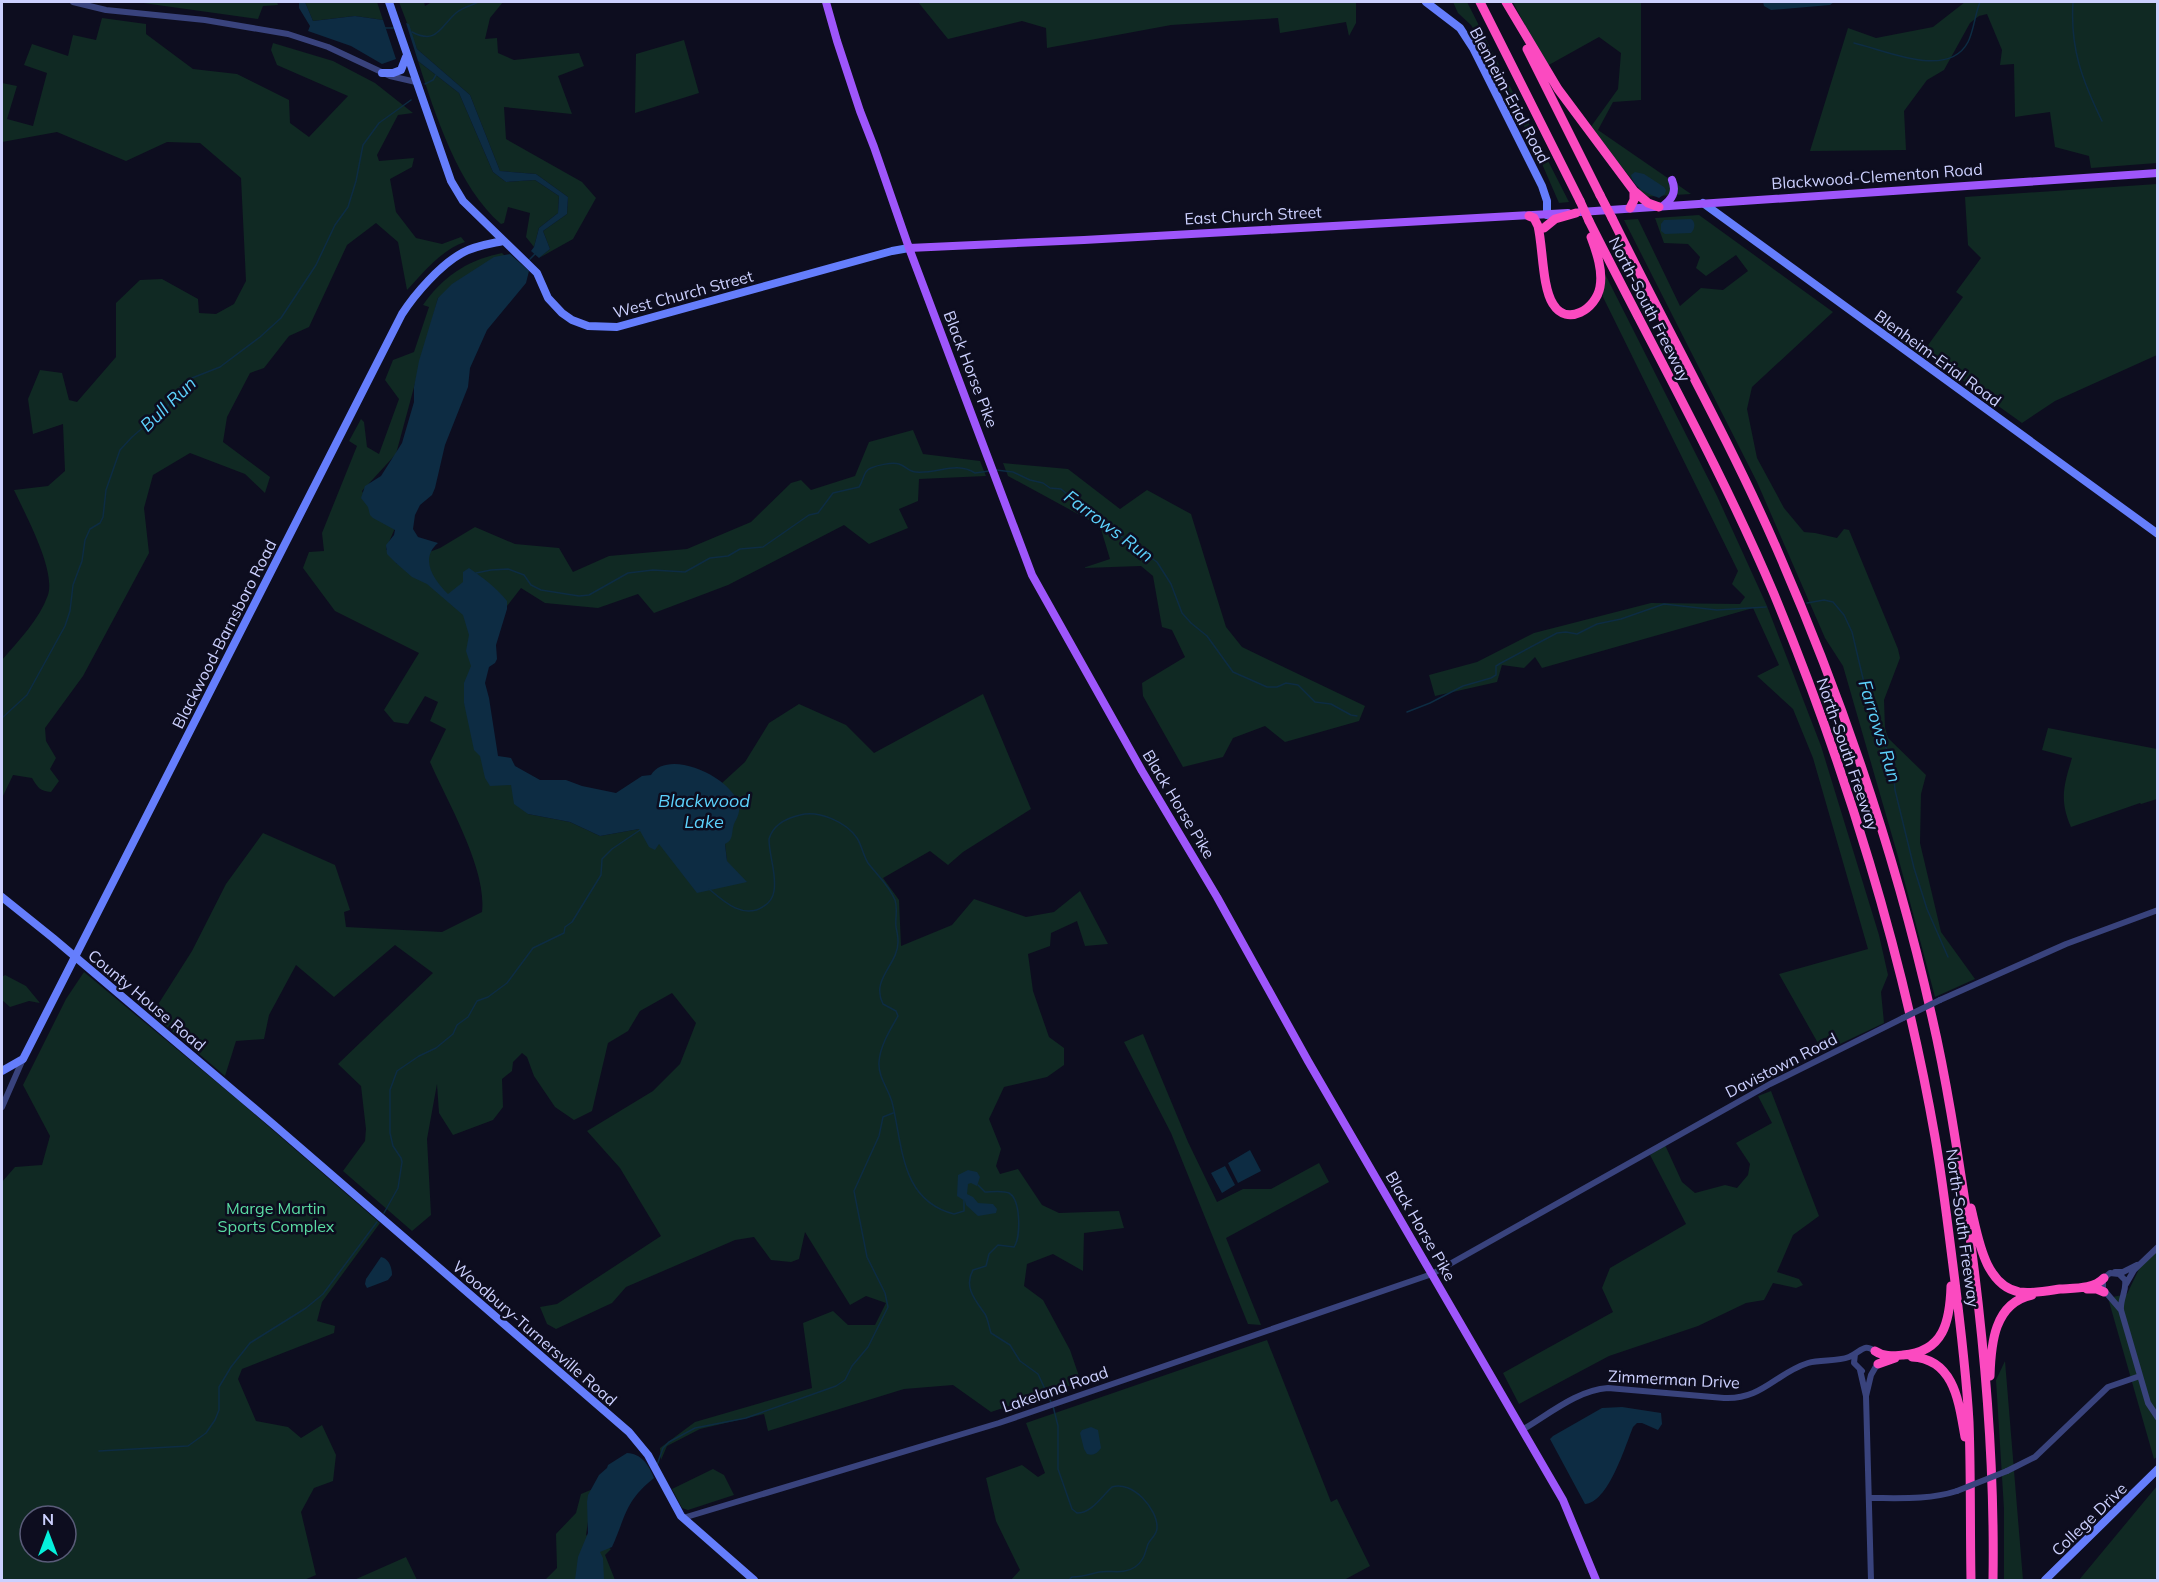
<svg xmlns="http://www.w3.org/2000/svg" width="2159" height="1582" font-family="Mulish,sans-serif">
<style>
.green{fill:#102923;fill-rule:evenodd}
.water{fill:#0d2c43}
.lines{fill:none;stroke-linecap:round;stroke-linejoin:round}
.stream{stroke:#0d2c43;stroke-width:1.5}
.tertiary{stroke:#39437d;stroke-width:6}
.secondary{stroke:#657efc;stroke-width:8}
.primary{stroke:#9e56fb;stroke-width:8}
.motorway{stroke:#fb4ac0;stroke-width:9}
.tertiary-bridge{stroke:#39437d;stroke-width:6}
.motorway-bridge{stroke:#fb4ac0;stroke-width:9}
.labels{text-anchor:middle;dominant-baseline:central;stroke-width:5;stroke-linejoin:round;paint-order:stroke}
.street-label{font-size:16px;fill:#ccd0fe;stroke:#0d0d1f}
.park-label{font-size:16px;fill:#5adca3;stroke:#0d0d1f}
.water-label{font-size:18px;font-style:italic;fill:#5cd0fb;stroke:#0d0d1f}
</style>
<rect width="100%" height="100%" fill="#0d0d1f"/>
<path class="green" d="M136,2H277L278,5L263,6L258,19Z
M305,2H377L383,20L355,16L313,21Z
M399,2H424L425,6L432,2H503L490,18L485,39L497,38L498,53L514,60L579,53L584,66L558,76L572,114L504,107L506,139L582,182L596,198L573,239L539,258L550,249L543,231L567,214L568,197L536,174L500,171L470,95L417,49Z
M918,2H1356V23L1349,36L1346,22L1280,33L1278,18L1171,25L1047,48L1046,28L1022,21L948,39Z
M1453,2H1467L1569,202L1559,203L1536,150L1484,47L1471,25L1458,13Z
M1513,2H1641V100L1613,102L1598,130L1691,194L1641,197L1639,188L1590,128L1618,89L1621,53L1599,37L1547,66V69Z
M1965,2H2157V163L2091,168L2089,156L2055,147L2050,112L2015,117L2014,64L2000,65L2002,50L1987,14L1979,16L1970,23L1944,70L1927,80L1904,111L1906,150L1810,151L1848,28L1876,38L1933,27Z
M102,18L146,24V34L193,69L237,74L289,100L290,123L309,137L348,96L277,65L271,50L273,43L333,61L375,83L413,113L398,115L377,155L379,161L414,158L412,167L390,179L396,212L416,238L442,244L461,237L465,242C441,250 424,272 407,290L398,242L376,223L347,245L309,327L289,336L264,368L250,373L227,417L223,442L270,477L265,493L245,474L190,453L153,475L144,508L149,553L83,676L45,728L46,741L56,758L50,769L59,781L51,792C40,791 38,788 32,778L13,775L2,798V660C19,640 39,620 48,595C56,570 25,514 14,490L48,486L65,471L63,424L33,434L28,399L40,370L62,373L69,400L77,402L116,357V303L140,280L162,279L198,299L199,313L216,314L234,304L246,281L241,178L200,143L167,142L126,161L57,132L2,142V83L17,86L7,119L33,126L47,73L24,65L32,44L68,56L73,35L96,40Z
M684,40L699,93L635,113L636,54Z
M418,61L459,93L493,172L506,182L535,180L559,196L558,213L539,228L534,247L526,237L530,213L508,207L504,223L501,224C458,187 435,114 418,61Z
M2157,184V355L2055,401L2022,423L1923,352L1963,297L1956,292L1981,258L1968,245L1965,197Z
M1699,215L1833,312L1752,387L1747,409L1757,458L1784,508L1804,532L1815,533L1837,538L1844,529L1849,530L1898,649L1900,658L1884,700L1885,728L1888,738L1926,775L1921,794L1920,843L1941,932L1975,979L1935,997L1897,853L1843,666L1825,638L1757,482L1624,220L1638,219L1680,306L1701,288L1723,290L1748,271L1736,255L1706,276L1696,268L1700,257L1688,244L1664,243L1655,218Z
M502,253L505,256L438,298L396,454L362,491L378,518L395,528L386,549L397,564L440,548L475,527L515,544L559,548L573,572L609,556L687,549L751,522L791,483L801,480L811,490L855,476L869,442L913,430L923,454L980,461L986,476L919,479L918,501L899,509L908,528L869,544L844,525L728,585L654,613L638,594L598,608L545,603L521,588L507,606L464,703L528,814L570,822L600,836L639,829L659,844L727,861L725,844L739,808L722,783L745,762L769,723L799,704L846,725L874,753L983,694L1031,809L963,852L948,865L930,851L883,878L899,900L901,946L952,925L974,899L1026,917L1054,912L1080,891L1108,944L1085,946L1077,921L1051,933L1050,946L1028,954L1033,991L1049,1037L1064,1048V1065L1047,1077L1004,1087L989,1119L1001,1149L996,1166L1000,1174L1018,1169L1042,1205L1059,1213L1119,1211L1124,1228L1084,1233L1083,1271L1053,1254L1027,1264L1024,1286L1043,1300L1070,1350L1081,1382L991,1412L953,1385L904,1389L768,1431L764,1414L700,1429L667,1446L661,1460L660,1448L695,1422L812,1388L803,1323L833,1311L848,1325H875L886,1303L866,1296L850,1305L805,1232L799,1259L791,1262L771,1260L754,1237L735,1240L626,1287L612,1303L556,1329L547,1324L540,1307L557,1304L661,1236L620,1168L587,1131L653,1091L680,1064L696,1023L672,993L640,1011L628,1031L608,1043L592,1111L574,1120L555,1107L534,1076L527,1057L522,1053L513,1062L512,1071L502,1079L503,1107L493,1120L453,1135L439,1113L437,1084L427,1139L431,1215L412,1231L343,1171L365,1141L366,1129L361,1086L338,1064L433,973L395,945L334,997L296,965L269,1015L264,1039L236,1041L225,1076L152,1014L192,951L226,884L263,833L335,865L350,910L344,912L346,927L442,932L482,912C487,869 448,803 430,762L446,729L430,721L438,702L425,696L408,724L394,722L384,710L419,653L335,611L303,568L309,552L324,551L322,533L357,446L349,441L361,419L364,422L367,447L379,454L399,399L385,380L393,360L414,352L429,307L423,305C443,276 468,260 502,253Z
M1603,270L1717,496L1767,606L1821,746L1879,935L1888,975L1881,992L1884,1023L1823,1052L1779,974L1868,949L1813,758L1793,709L1757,676L1779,665L1753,608L1542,668L1535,657L1524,668L1502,665L1497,682L1435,696L1429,675L1477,662L1534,633L1651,603L1740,604L1745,597L1732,584L1738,571L1603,297Z
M1003,463L1068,469L1120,509L1147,490L1191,514L1226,627L1242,647L1365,706L1359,721L1285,742L1265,726L1233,738L1223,757L1183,767L1143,696L1142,683L1185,657L1172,630L1162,627L1153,576L1141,566L1083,568L1110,559L1100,526L1008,476Z
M2048,728L2157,749V799L2141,804L2140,803L2071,827C2059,800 2064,785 2072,758L2042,750Z
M84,972L237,1099L380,1223L322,1302L317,1321L335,1326L334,1333L242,1369L238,1379L256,1421L288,1427L301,1438L322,1425L336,1455L333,1481L314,1488L301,1512L316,1575L304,1580H2V1182L15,1167L42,1165L50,1136L23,1085L66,999ZM30,1516H66V1552H30Z
M5,975L26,986L40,1003L29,1001L10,1007L2,1000V977Z
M1143,1034L1188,1142L1217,1202L1243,1189H1271L1319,1163L1329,1182L1226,1238L1261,1325L1248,1324L1171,1133L1124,1042Z
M1771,1091L1819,1216L1793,1235L1777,1272L1799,1279L1803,1285L1796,1288L1773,1283L1764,1300L1746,1303L1698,1326L1609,1356L1519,1404L1503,1373L1613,1312L1602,1288L1610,1268L1686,1224L1650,1155L1665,1145L1682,1182L1695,1193L1725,1185L1737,1188L1748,1175L1750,1164L1736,1143L1772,1123L1758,1096Z
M2157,1251L2158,1456L2154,1459L2108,1298L2127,1294L2140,1267Z
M1267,1340L1331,1502L1337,1499L1370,1566L1344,1580H1011L1020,1570L996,1521L986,1478L1022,1465L1038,1477L1045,1473L1026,1423Z
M2005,1361L2023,1580H2004V1509L1996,1380Z
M713,1469L724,1475L734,1495L688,1510L682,1508L672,1489Z
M2157,1486V1580H2079Z
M593,1489L586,1535L611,1549L605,1555L615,1580H545L557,1568L556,1534L576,1513L581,1494Z
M406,1557L417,1580H354Z"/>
<path class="water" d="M299,2H305L313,21L355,16L383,20L396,59L382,64L351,46L308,31L310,26L299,8Z
M1763,2H1834L1830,5L1771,10L1764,6Z
M406,23L409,24L417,49L470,95L500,171L536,174L568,197L567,214L543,231L550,249L539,258L531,251L534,247L539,228L558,213L559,196L535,180L506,182L493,172L459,93L418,61Z
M1635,172L1644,174L1664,187L1666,190L1665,194L1659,198C1647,193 1634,189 1631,175Z
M1691,219C1696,222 1695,229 1691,233L1665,234L1661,231V224L1664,220Z
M510,254L529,271L526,283L487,330L470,368L468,387L445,445L435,488L432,495L420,505L415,515L413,529L418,537L438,543C419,559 434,580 448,594L463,582V572L469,568C482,577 497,588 507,601V609L496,645L497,659L495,663L489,667L485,683L489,698L498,756L511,758L515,766L540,780H566L582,786L616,793L642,776L651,775C668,747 734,778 739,806C740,813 737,818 734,824C731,833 734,840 725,844L727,861L747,882L697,893L659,844L655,850L649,847L639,829L600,836L570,822L528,814L514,804L511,785L490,786L485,778L480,756L474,750L464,703V683L471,666L466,651L469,635L463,615L427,584L412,577L396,563L387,554L386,545L394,535L395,530L373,518L370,515L368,507L361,498L365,486L381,476L402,443L414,402V387L419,361L438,298L452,284L494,257Z
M1250,1150L1261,1171L1238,1183L1228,1163Z
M1225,1166L1235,1185L1222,1193L1211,1173Z
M968,1170L977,1172L980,1177L977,1186L971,1183L968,1184L967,1194L973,1197L978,1203L993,1204L997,1209L996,1213L978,1216L966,1205L965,1201L957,1196L958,1175Z
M381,1257C389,1259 392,1267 392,1275L388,1280L367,1288L365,1284L366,1279Z
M1622,1407L1661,1413L1662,1424L1658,1430L1642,1423H1637L1633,1427C1625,1447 1608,1503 1585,1504L1550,1439L1553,1436L1602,1408Z
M1091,1427L1098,1430L1101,1448C1097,1454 1093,1456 1087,1454L1084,1449L1080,1433L1082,1430Z
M627,1453C642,1454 649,1465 654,1478C625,1501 626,1516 612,1547L600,1552L603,1558L604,1580H575L578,1557L588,1533L587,1502L588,1495L599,1475L607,1468L608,1465Z"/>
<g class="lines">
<path class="stream" d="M2073,2C2070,48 2082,80 2102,121
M384,28H394
M412,32C437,45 440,27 456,13C463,7 471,6 478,2
M1854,43C1885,50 1948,80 1968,42C1974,30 1975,14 1980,2
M425,84L433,80L436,75
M529,260L536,253
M996,470L1013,472L1030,480L1043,483L1050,488L1061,489L1079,504L1087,507L1094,515L1103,517L1114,531L1157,562L1171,584L1182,613L1191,623L1207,636L1233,672L1267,687H1277L1286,683L1298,685L1315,702L1331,704L1351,715L1357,716
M476,573L491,570L508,569L524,575L531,585L541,590L579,596L589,595L628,573L653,570L685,572L710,558L728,556L740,549L763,547L809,515L818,513L833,493L859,487C864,480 863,471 871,468C878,465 892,462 899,464C906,466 909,472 916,472C937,474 956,461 975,473L989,471
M1807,603L1824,600L1833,602L1844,615L1852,632L1874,725L1892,759L1895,790L1914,868L1927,909L1948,957
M1407,712L1430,703L1463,686L1491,678L1496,675V666L1501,663L1557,633L1566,632L1577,634L1597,624L1621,619L1664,604L1717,610L1766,607
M2,718L27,695L65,626L70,611L73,585L82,561L85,540L90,529L100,523L103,517L106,490L120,450L132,437L167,407L180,388L192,378L220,367L260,337L281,318L316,265L335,225L348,207L356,181L363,145L379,123L411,100
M709,889C724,902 744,920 764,906C769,903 773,898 774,891C777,874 769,856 769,839C773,825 787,818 800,815C819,810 846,822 857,838C862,846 863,855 868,863C877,875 889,885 895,900C898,909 895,918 896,927C897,932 898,936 898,941C899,964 870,979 883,1004L896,1011L898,1016C890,1030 880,1046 879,1062C878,1077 888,1088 892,1102C903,1146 900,1200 954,1214L964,1211V1200
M978,1185L985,1192C991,1192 1002,1190 1009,1193C1021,1200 1021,1237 1014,1247L998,1245L989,1254L986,1266L973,1270C963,1287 976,1301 985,1314C988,1319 989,1327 991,1333L1010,1345L1020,1361L1038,1374L1051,1402
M384,1213L398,1188L402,1162L401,1158L393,1146L390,1133V1090L397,1071L419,1056L436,1048L453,1034L457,1025L468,1017L477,1001L488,997L507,983L533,948L564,933L565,927L572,922L601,875L602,859L612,849L640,830
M1053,1406L1058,1426V1469L1072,1509L1077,1513C1092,1513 1102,1496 1112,1487C1132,1480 1158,1509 1157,1528C1157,1535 1151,1538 1148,1544C1145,1553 1144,1561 1135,1567C1124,1575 1111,1570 1099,1572C1090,1574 1082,1577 1072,1577L1069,1580
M99,1451L188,1446L206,1433L215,1420L219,1410V1387L231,1367L250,1343L306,1308L323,1294L377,1222
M657,1465L663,1448L669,1442L695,1428L746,1418L836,1386L845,1380L852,1366L868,1347L888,1307L885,1293L867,1257L854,1191L879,1136L883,1117L893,1113"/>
<path class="tertiary" d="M73,2L106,10L205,20L288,34L328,47L390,76L416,82
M1940,1000L2066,944L2158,910
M2,1107L23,1059
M2115,1272H2123L2137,1265
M2126,1284L2134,1270L2158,1247
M2121,1310L2103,1289V1279L2110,1273L2119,1274L2125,1280C2127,1290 2120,1299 2121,1310L2148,1403L2158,1418
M1855,1354L1854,1363L1862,1371
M1860,1370L1866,1396L1871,1580
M1866,1396L1871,1375L1878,1363
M1522,1430C1548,1415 1577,1390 1608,1388L1724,1398C1762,1400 1776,1373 1808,1363C1821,1359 1836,1362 1849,1357C1860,1353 1865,1341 1876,1353
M2007,1471L2035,1457L2108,1387L2140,1376
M1869,1498C1899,1498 1929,1500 1957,1491
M683,1518L999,1423L1432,1274L1770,1084L1903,1018"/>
<path class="secondary" d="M389,2L451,181L463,201L537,273L548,298L562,313L572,320L588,326L617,327L892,251L909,248
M1426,2L1460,28L1473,48L1542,186L1547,201V215
M382,73H393L401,70L406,57
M1703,203L2158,534
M2,897L53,938L274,1125L629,1432L648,1455L681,1516L754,1580
M2,1071L23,1059L402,314C415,294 440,265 462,253C474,246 489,244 503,241
M2045,1580L2158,1469"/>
<path class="primary" d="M826,2L837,41L860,111L874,147L909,248L1032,575L1142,771L1217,897L1308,1061L1563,1500L1596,1580
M1663,206C1672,199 1677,192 1672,180
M1580,212L2158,173
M909,248L1084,240L1568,213"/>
<path class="motorway" d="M1480,2L1580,201
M1506,2L1558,89L1634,191V200L1630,208
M1527,49L1600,195
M1634,191L1648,203L1659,207
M1529,216L1534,218L1538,226C1543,247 1542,287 1553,304C1567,327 1596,309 1600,287C1603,271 1597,253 1591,237
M1612,218C1666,328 1727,435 1776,547C1842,698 1896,856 1932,1017C1947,1082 1957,1149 1967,1215C1984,1336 1995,1458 1993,1580
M1589,221C1651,345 1720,466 1774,594C1845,766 1903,954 1935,1137C1942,1177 1947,1218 1952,1258C1959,1313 1966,1367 1969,1422C1971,1475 1970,1528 1971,1580
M1544,228L1555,219L1576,213
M1971,1208C1978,1236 1984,1285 2019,1292C2032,1294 2047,1291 2060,1289C2075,1288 2094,1289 2104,1278
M2087,1289H2097L2104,1292
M1875,1351C1884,1357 1892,1356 1903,1355C1944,1352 1950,1321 1951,1286
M1912,1357C1955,1359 1959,1404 1965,1437
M1878,1364L1895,1358
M1990,1376C1991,1344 1994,1303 2032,1295"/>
<path class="tertiary-bridge" d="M1903,1018L1940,1000
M1957,1491L2007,1471"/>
<path class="motorway-bridge" d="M1600,195L1612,218
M1580,201L1589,221"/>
</g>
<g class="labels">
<g class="street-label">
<text transform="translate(1510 95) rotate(62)">Blenheim-Erial Road</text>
<text transform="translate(1877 176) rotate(-4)">Blackwood-Clementon Road</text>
<text transform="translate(1253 215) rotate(-3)">East Church Street</text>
<text transform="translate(683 294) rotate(-15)">West Church Street</text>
<text transform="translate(1650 309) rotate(63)">North-South Freeway</text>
<text transform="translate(1938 358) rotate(36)">Blenheim-Erial Road</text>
<text transform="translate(971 369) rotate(69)">Black Horse Pike</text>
<text transform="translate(224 634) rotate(-63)">Blackwood-Barnsboro Road</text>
<text transform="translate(1848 754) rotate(71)">North-South Freeway</text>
<text transform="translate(1179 804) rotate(59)">Black Horse Pike</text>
<text transform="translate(147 1000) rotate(40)">County House Road</text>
<text transform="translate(1781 1065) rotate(-27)">Davistown Road</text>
<text transform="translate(1421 1226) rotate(60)">Black Horse Pike</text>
<text transform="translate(1963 1228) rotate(82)">North-South Freeway</text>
<text transform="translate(535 1333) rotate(41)">Woodbury-Turnersville Road</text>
<text transform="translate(1674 1379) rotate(3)">Zimmerman Drive</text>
<text transform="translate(1055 1389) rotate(-19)">Lakeland Road</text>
<text transform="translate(2089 1519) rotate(-44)">College Drive</text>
</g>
<g class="park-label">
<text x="276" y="1208">Marge Martin<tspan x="276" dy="18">Sports Complex</tspan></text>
</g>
<g class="water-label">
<text transform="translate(168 404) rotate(-44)">Bull Run</text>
<text transform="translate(1109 526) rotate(37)">Farrows Run</text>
<text transform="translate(1880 731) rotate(73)">Farrows Run</text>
<text x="704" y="800">Blackwood<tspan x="704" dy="21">Lake</tspan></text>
</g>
</g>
<rect width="2159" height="1582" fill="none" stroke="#ccd0fe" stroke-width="6"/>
<g transform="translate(48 1534)"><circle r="28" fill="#0d0d1f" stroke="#595b78" stroke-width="1.5"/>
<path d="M0-4.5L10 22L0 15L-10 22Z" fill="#05f0dc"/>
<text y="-9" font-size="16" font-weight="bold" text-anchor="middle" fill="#ccd0fe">N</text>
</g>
</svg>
